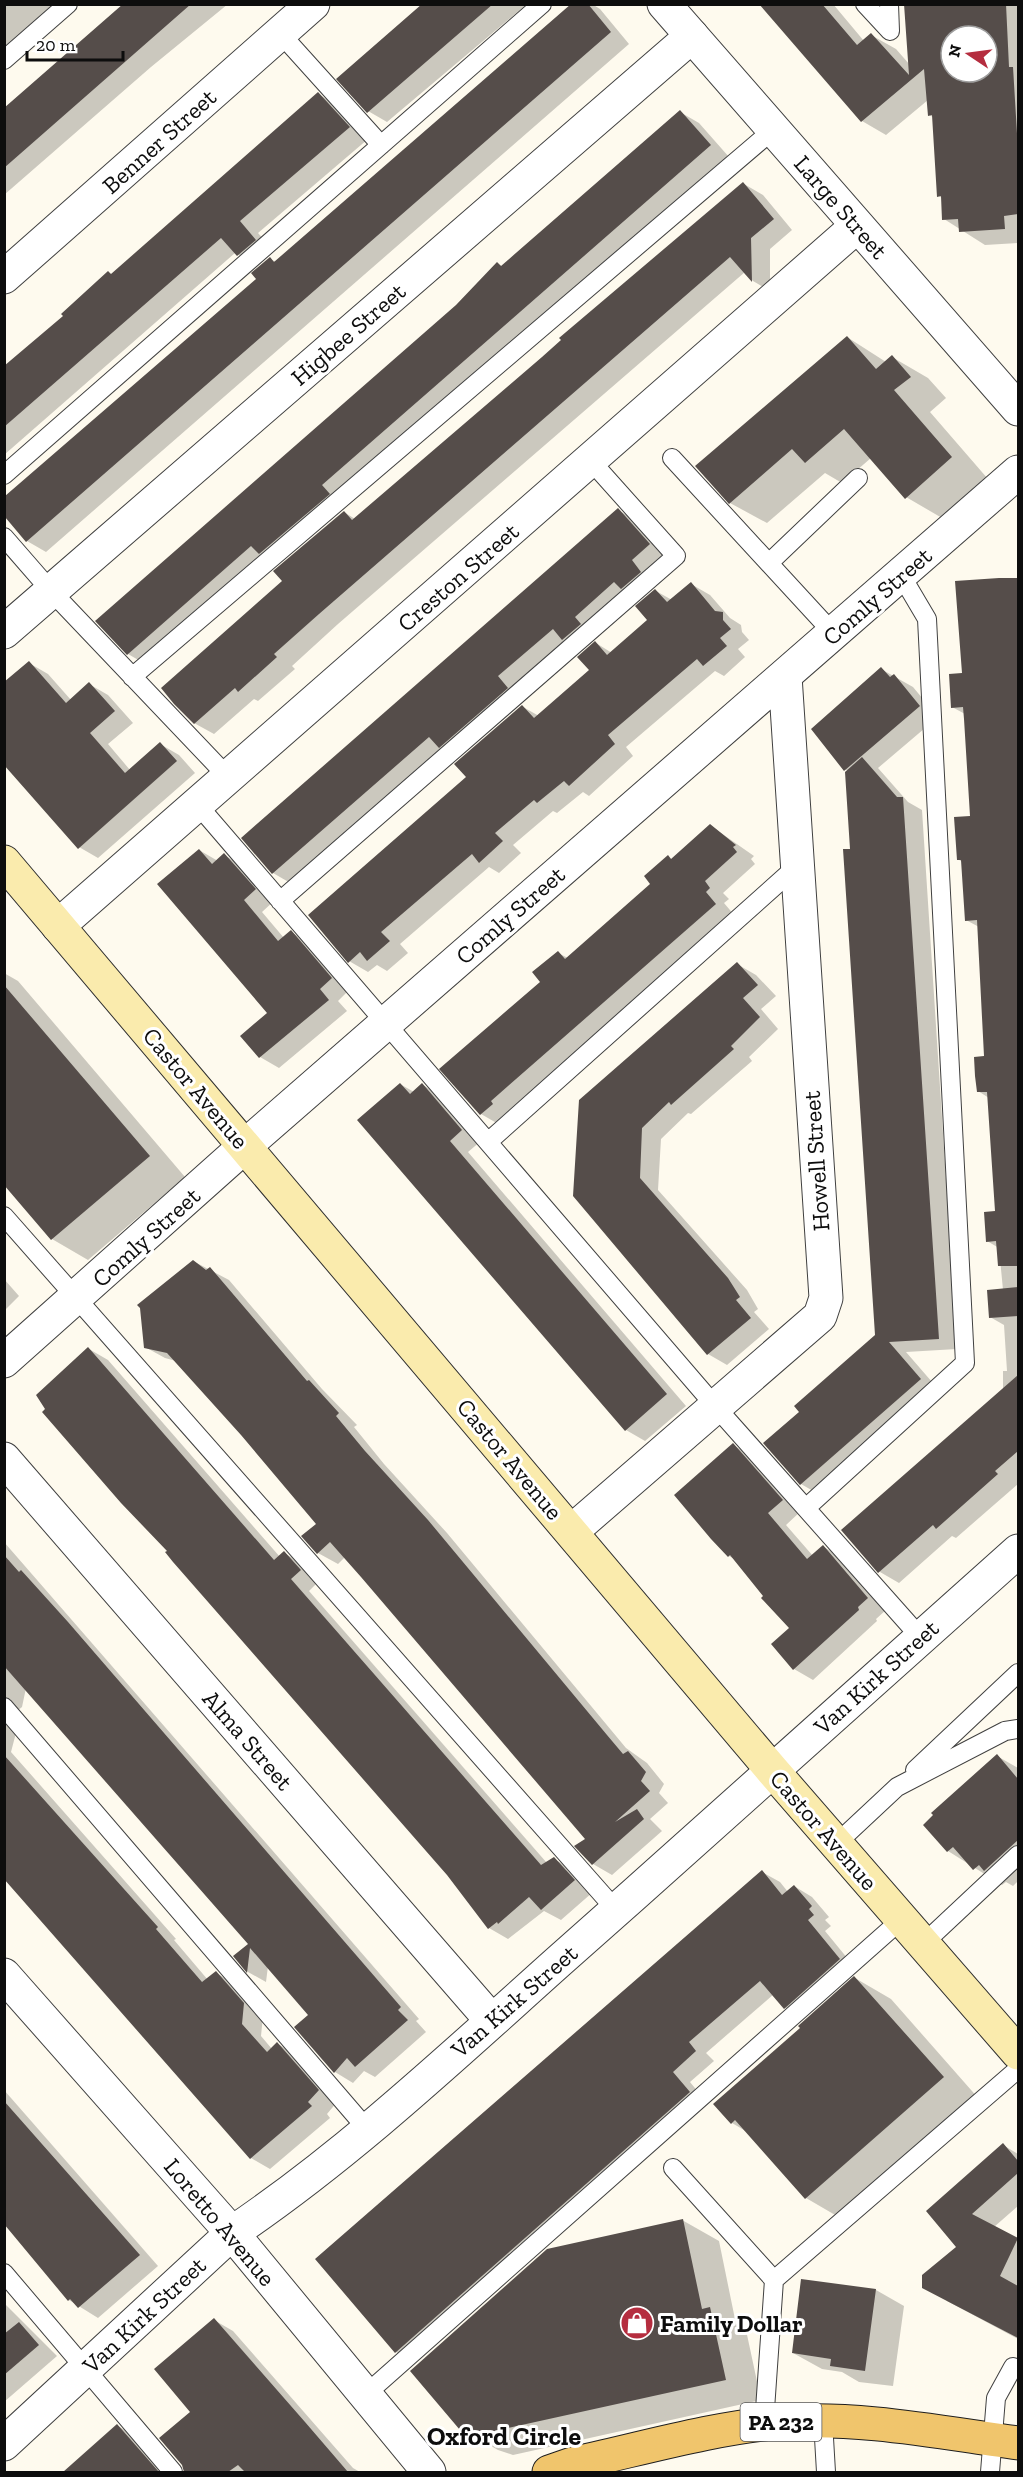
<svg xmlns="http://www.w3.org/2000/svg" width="1023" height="2477" font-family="'Zilla Slab',serif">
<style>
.shadow{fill:#0003;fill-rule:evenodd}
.building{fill:#554d4a;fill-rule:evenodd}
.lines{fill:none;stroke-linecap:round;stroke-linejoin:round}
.service-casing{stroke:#404040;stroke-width:20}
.minor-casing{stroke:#404040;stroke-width:35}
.tertiary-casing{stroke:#404040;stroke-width:35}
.secondary-casing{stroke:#2f2f2f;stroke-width:35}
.primary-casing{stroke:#1e1e1e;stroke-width:35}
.service{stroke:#fff;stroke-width:18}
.minor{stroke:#fff;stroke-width:33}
.tertiary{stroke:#fff;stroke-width:33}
.secondary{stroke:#faebad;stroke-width:33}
.primary{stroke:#f0c56c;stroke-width:33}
.labels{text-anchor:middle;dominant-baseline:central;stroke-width:6;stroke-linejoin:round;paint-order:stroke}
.shield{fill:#fff;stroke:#565656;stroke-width:1.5}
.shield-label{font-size:22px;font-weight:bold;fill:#0d0d0d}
.street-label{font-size:24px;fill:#0d0d0d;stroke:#fff}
.poi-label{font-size:24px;font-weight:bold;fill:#0d0d0d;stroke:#fff;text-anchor:start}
.neighbourhood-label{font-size:26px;font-weight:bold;fill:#0d0d0d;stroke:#fff}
</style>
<rect width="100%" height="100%" fill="#fefaee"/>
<path class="shadow" d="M4,4H76L4,66Z
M125,4H228L151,67L4,195V109Z
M425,4H527L387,122L368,111Z
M574,4H592L600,9L629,44L46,552L27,541L4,515V499L258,279L270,259L276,262Z
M761,4H833L864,41L871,35L896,49L910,65L905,4H1018V243L985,245L944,219L942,198L939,196L933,117L929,115L928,100L886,135L862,121ZM951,36H987V72H951Z
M318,94L337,105L368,139L258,233L274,251L257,266L235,253L4,455V369Z
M680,112L699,123L729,157L340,496L348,505L279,564L269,558L147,665L128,654L498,264L503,267Z
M744,184L763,195L792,230L770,249V291L753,281L745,272L338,624L292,666L295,669L258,701L254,699L214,734L194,723L284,581L344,512L355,519Z
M847,337L886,362L892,357L928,378L946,398L930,412L988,479L942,518L906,497L871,458L842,483L825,473L767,523L730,503Z
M618,510L637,521L668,556L650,571L659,583L641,599L631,594L593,629L599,636L583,650L569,642L516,688L526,699L459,757L446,750L292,884L273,873L243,838Z
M1018,580V1484L956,1538L952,1536L899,1583L880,1572L843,1531L1003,1390V1371H1007L1004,1325L990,1317L1003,1290L999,1248L987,1241L996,1212L989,1098L978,1091L986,1057L979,927L966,920L962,862L958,859L971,817L965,714L952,707L963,674L956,582Z
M691,584L710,595L730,618L741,625L742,632L749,640L738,649L745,657L724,676L715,671L626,747L633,756L589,796L583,792L557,813L553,811L513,845L521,853L499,873L489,867L400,944L408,953L387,971L377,965L368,972L349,961L469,777L523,707L539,716L591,671L596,643L612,653L649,620L656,591L672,600Z
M29,663L48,674L71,700L89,684L108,695L133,723L108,744L130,770L160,744L179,755L195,773L98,858L79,847Z
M881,669L913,687L938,717L878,768L908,802L922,810L957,1349L906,1352L939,1390L820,1495L801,1484V1412L877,1335L848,771L845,769Z
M711,826L754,856L751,859L755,864L723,893L729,899L724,903L735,916L500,1125L481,1114L558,953L568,958L652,884L668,857L673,860Z
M199,850L218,861L224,855L243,866L274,901L262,912L284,938L291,932L310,943L350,989L338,1001L347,1011L279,1068L260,1057L269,1014Z
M737,964L756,975L776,996L761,1009L778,1029L749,1057L752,1061L691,1114L688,1113L661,1139L658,1190L747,1290L758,1309L754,1312L769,1329L727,1365L708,1354L574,1196Z
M4,973L18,981L185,1177L88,1260L52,1239L4,1184Z
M400,1084L414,1092L423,1085L442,1096L481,1141L468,1152L686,1406L645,1441L626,1430Z
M193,1261L229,1280L322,1389L357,1425L354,1427L384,1464L447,1533L626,1748L647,1763L664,1784L659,1793L668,1803L650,1819L662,1831L612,1875L593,1864L587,1840L345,1557L338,1564L318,1553L304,1536L318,1524L242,1434L176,1361L165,1358L145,1347Z
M4,1279L19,1296L4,1311Z
M89,1349L108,1360L280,1557L284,1553L304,1564L319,1581L309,1591L547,1863L554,1859L574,1870L593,1892L561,1920L544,1911L508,1939L489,1928L448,1874L169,1551Z
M733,1445L752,1456L801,1511L786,1525L813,1556L824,1547L843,1558L886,1610L876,1619L877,1621L813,1680L794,1669L791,1628L736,1560L729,1556Z
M4,1542L419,2019L416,2021L426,2032L375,2077L364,2071L353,2083L335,2072L310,2015L268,1966L266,1982L248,1972L236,1957L250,1944L26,1688L22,1707L12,1715L17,1729L11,1752L176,1939L174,1940L208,1980L216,1973L236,1984L263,2016L261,2036L272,2049L278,2044L297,2055L337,2102L327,2114L330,2118L270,2169L251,2158L4,1876Z
M997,1756L1018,1768V1881L1013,1886L1006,1882L1002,1885L948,1851Z
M762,1872L780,1882L788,1892L794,1886L812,1897L829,1917L825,1920L831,1926L825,1931L857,1970L803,2018L785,2008L774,1994L706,2053L714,2061L690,2082L707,2103L414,2363L396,2352L318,2260Z
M855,1978L891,1999L979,2099L842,2219L806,2198L749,2133L732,2123L802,2029Z
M4,2090L158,2266L98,2318L69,2300L4,2223Z
M1003,2145L1018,2154V2206L994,2227L1018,2240V2339L947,2301L959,2247L928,2211Z
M682,2220L719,2241L736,2324L746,2330L761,2400L513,2455L498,2450L461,2429Z
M803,2280L876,2290L904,2306L893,2386L859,2382L842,2372L822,2369L793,2353Z
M4,2303L57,2356L4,2402Z
M214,2320L233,2331L353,2468L360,2472H193L182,2460Z
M118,2426L137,2437L167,2472H64Z"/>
<path class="building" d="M123,4H191L4,168V108Z
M422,4H493L367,113L336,79Z
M571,4H588L611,32L26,542L5,517V496L256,279L251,273L270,257L274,262Z
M759,4H822L857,45L871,33L909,75L904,4H1006L1009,67H1013L1018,150V214L1004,216L1005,229L959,232L958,219L942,220L941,196L937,197L932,115L928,116L924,69L861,122ZM951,36H987V72H951Z
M318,92L350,127L240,221L256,240L237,256L221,238L4,427V366L63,316L61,314L108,271L111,274Z
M680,110L711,145L322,485L330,494L259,554L251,546L127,655L95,621L456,305L497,262L501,266Z
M743,182L774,219L751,238L752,282L730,257L319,614L274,654L277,657L238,692L235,688L194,724L174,704L161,688L282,581L273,571L344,511L352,520L542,357L561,340L559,338Z
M847,336L876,369L892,355L911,377L894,390L952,457L905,499L844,429L805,463L792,449L729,504L695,466Z
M618,508L650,544L632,560L641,572L621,589L614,582L575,617L581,624L562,640L553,629L498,676L508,688L439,748L429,737L272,874L241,838Z
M999,578H1018V1266H998L996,1241L986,1242L984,1212L995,1211L987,1092H977L975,1076L974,1057L984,1056L977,920L965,921L961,860H957L954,817L970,816L964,719L963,707L951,708L949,674L962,673L955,581Z
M691,582L715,611L723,612V620L731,629L720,638L727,646L703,666L697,659L608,735L615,744L569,786L564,781L537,803L534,800L495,833L503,841L479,863L472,854L381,932L390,941L367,961L360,952L348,963L308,915L466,777L454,764L522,705L534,718L589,670L577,657L595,641L607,655L647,620L635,606L655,589L667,602Z
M29,661L66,703L89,682L115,711L90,733L125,773L160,742L177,761L78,849L4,765V682Z
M881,667L890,677L894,674L920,706L844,771L811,729Z
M862,757L897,797H903L939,1339L889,1342L921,1379L800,1485L763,1443L799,1412L794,1406L875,1335L843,849H850L845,772Z
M710,824L736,845L733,847L737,852L705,881L710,888L706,892L716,904L491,1101L493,1104L480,1115L439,1069L540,982L532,972L558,951L565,959L650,884L644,876L668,855L671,859Z
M199,849L212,864L224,853L256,889L244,900L278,941L291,930L332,978L320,989L329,1000L259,1058L240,1036L267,1013L157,884Z
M737,962L758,985L743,998L760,1017L731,1046L734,1049L671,1105L669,1102L642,1128L640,1178L728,1278L740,1297L736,1300L751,1318L707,1355L573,1196L579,1100Z
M4,985L150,1156L51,1240L4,1185Z
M400,1083L410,1094L422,1083L462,1130L450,1141L667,1394L625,1431L357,1120Z
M193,1260L206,1270L210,1267L307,1381L309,1380L339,1413L336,1416L365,1451L428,1520L607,1735L623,1754L628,1751L646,1772L641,1781L650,1791L615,1822L637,1809L644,1819L592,1865L574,1846L585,1839L361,1577L330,1542L317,1554L301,1536L316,1524L241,1435L167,1353L144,1348L140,1308L137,1305Z
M1018,1287V1316L989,1318L987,1290Z
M88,1347L274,1560L284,1551L301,1570L291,1579L541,1865L554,1857L575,1880L541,1910L529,1897L498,1924L497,1922L488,1929L447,1875L173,1562L165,1552L167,1551L121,1503L42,1412L45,1409L36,1395Z
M1018,1375V1451L995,1471L998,1474L936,1529L933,1525L878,1573L841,1530Z
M733,1443L783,1500L768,1513L807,1559L823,1545L868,1598L858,1607L859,1610L793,1670L771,1644L789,1628L761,1598L763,1596L730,1555L728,1557L711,1539L674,1495Z
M4,1555L19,1572L21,1570L68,1622L401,2007L398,2010L408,2020L355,2067L347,2058L334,2073L294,2027L308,2015L250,1948L247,1973L233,1956L248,1944L4,1666Z
M997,1754L1018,1779V1840L984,1871L979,1865L973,1870L953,1847L947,1852L923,1825L933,1815L931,1813Z
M4,1755L158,1927L156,1929L202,1982L216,1971L244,2003L242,2024L267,2052L277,2042L319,2090L308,2102L312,2106L250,2159L4,1879Z
M762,1870L782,1895L794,1885L812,1906L809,1909L814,1915L808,1920L840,1959L784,2009L760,1981L689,2042L696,2051L673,2072L690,2092L395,2353L315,2259Z
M854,1976L944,2077L805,2199L735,2120L731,2124L713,2104L800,2028L798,2026Z
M4,2101L140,2255L78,2308L70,2299L68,2301L4,2224Z
M1003,2143L1018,2161V2173L972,2214L1018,2238L1000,2276L1018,2286V2338L922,2288V2275L956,2247L926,2211Z
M683,2219L702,2309L710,2307L726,2380L476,2435L460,2430L410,2371L547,2249Z
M801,2279L876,2289L865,2371L830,2366L831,2359L792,2353Z
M214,2318L305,2422L348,2472H245L238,2465L228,2472H184L182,2465L159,2438L190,2412L154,2369Z
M19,2322L39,2345L4,2375V2334Z
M117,2424L159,2472H63Z"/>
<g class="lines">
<g class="service-casing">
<path id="service" d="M865,4L890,31L889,4
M280,33L381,145
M4,60L68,4
M672,458L834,634
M4,475L542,4
M4,537L51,591L228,777
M769,563L858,478
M132,677L774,129
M197,804L715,1406L921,1638
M280,901L676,556L591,461
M488,1142L796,867
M4,1216L616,1910
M806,1508L965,1363L927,619L901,575
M4,1707L367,2129
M915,1770L1018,1673
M836,1844L897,1787L1005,1731L1018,1729
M923,1944L1018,1855
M673,2168L774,2280
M4,2273L173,2472
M365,2395L902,1919
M823,2421L826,2472
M764,2424L774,2280L1018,2069
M990,2472L996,2398L1013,2367L1018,2369"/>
</g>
<g class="minor-casing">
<path id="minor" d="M4,277L313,4
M4,632L692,36
M58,926L857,226
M4,1361L245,1146L1018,472
M4,1459L492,2021
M572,1531L820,1316L826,1298L785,676
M4,1975L232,2233L429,2472
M4,2444L232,2233C349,2154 453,2056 558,1962C712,1826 864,1688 1018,1551"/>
</g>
<g class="tertiary-casing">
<path id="tertiary" d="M664,4L1018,409"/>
</g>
<g class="secondary-casing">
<path id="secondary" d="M4,862L772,1770L1018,2053"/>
</g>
<g class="primary-casing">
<path id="primary" d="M549,2472L572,2464C641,2449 712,2428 782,2422C858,2416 943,2433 1018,2443"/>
</g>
<use href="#service" class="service"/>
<use href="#minor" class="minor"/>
<use href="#tertiary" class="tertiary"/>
<use href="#secondary" class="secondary"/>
<use href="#primary" class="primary"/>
</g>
<defs>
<g id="shop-disc" transform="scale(1.725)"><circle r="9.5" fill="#b52d3f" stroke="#fff"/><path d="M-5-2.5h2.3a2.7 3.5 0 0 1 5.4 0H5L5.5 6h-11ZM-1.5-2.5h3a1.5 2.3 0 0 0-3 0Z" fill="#fff"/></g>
</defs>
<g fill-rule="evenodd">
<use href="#shop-disc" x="637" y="2323"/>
</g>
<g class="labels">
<rect class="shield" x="740.5" y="2403" width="81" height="38" rx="4.5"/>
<g class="shield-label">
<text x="781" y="2422">PA 232</text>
</g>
<g class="street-label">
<text transform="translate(159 141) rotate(-42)">Benner Street</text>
<text transform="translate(841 207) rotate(49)">Large Street</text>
<text transform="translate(348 334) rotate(-41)">Higbee Street</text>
<text transform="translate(458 577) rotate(-41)">Creston Street</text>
<text transform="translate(877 596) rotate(-41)">Comly Street</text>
<text transform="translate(510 915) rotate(-41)">Comly Street</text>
<text transform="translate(196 1088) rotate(50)">Castor Avenue</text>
<text transform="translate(816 1161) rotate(-94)">Howell Street</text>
<text transform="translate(146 1237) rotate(-42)">Comly Street</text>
<text transform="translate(510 1459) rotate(50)">Castor Avenue</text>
<text transform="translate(876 1677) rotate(-42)">Van Kirk Street</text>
<text transform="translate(248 1740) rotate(49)">Alma Street</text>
<text transform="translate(824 1830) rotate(49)">Castor Avenue</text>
<text transform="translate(514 2001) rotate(-41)">Van Kirk Street</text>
<text transform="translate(220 2222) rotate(50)">Loretto Avenue</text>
<text transform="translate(144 2315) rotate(-43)">Van Kirk Street</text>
</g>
<g class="poi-label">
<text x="660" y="2323">Family Dollar</text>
</g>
<g class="neighbourhood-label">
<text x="504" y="2436">Oxford Circle</text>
</g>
</g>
<rect width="1023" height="2477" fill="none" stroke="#0d0d0d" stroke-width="12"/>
<g transform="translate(969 54) rotate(283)"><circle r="28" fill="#ffffff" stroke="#9e9e9e" stroke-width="1.5"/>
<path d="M0-4.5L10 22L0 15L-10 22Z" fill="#b52d3f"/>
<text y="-9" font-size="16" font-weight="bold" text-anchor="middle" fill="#0d0d0d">N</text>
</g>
<path d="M27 51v9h96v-9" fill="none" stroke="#0d0d0d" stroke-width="3"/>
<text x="36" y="51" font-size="18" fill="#0d0d0d" stroke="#ffffff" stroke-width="4.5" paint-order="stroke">20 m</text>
</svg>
